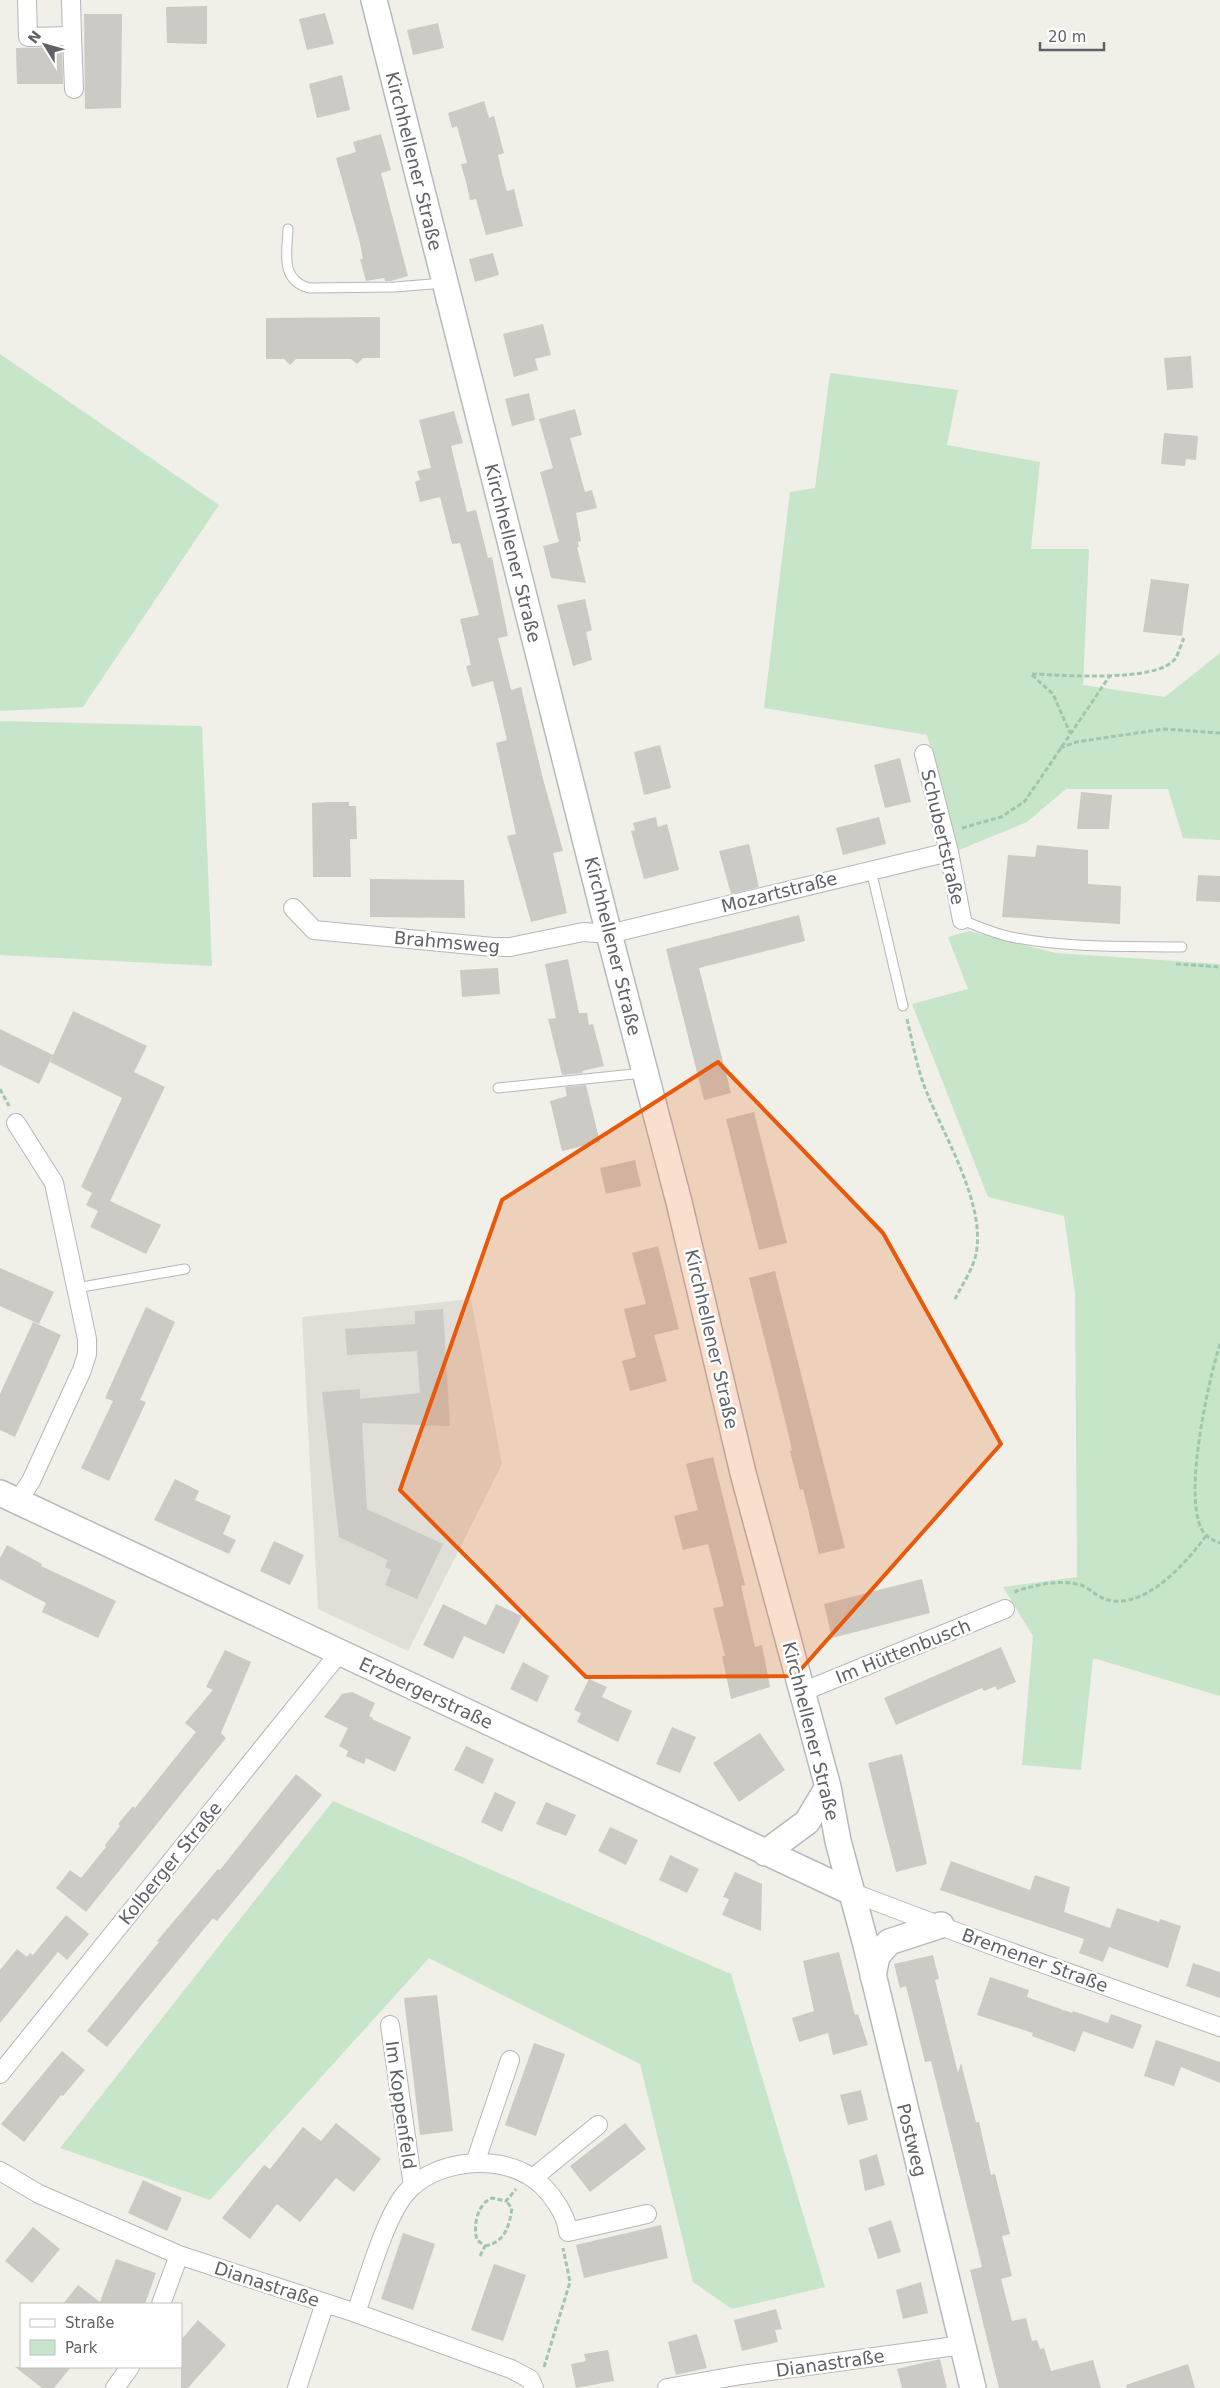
<svg xmlns="http://www.w3.org/2000/svg" width="1220" height="2388" viewBox="0 0 1220 2388" font-family="'DejaVu Sans',sans-serif">
<style>
.education{fill:#e0ded7}
.green{fill:#c7e6c9}
.building{fill:#cccac5}
.lines{fill:none;stroke-linecap:round;stroke-linejoin:round}
.lane-casing{stroke:#b5b7bb;stroke-width:11}
.street-casing{stroke:#b5b7bb;stroke-width:20}
.secondary-casing{stroke:#b6b9be;stroke-width:28}
.path{stroke:#a0c7ae;stroke-width:3;stroke-dasharray:5 2.5;stroke-linecap:butt}
.lane{stroke:#fff;stroke-width:9}
.street{stroke:#fff;stroke-width:18}
.secondary{stroke:#fff;stroke-width:25}
.marked{fill:#e8590c;fill-opacity:0.2;stroke:#e8590c;stroke-width:4;stroke-linejoin:round}
.labels{text-anchor:middle;dominant-baseline:central;stroke-width:5;stroke-linejoin:round;paint-order:stroke}
.street-label{font-size:18px;fill:#5f6267;stroke:#fff}
</style>
<rect width="100%" height="100%" fill="#f0efe8"/>
<!-- education -->
<path class="education" d="M471 1299 502 1464 408 1651 318 1609 302 1317Z"/>
<!-- green -->
<path class="green" d="M0 354 219 505 83 707 0 711Z
M830 373 958 390 947 445 1040 462 1031 549H1089L1083 685 1165 697 1220 653V840L1183 838 1168 789H1066L1027 822 959 850 927 735 764 708 790 492 815 488Z
M0 721 202 726 212 966 0 955Z
M969 931 1056 953 1220 964V1696L1093 1658 1081 1770 1022 1765 1033 1636 1003 1587 1077 1577 1075 1293 1064 1216 988 1197 912 1004 968 989 948 937Z
M333 1801 731 1974 825 2287 732 2309 693 2282 640 2064 429 1958 210 2200 60 2148Z"/>
<!-- building -->
<path class="building" d="M207 6V44L167 43 166 7Z
M325 13 334 44 307 50 299 19Z
M84 14H122L121 108 85 109Z
M438 23 444 48 413 55 407 30Z
M62 47 63 84H17L16 48Z
M342 75 350 110 317 118 309 84Z
M484 101 489 118 494 116 504 153 498 155 502 173 507 191 514 189 523 226 486 235 476 199 470 200 466 182 461 164 467 163 457 126 452 128 448 113Z
M381 134 391 170 381 173 408 276 391 281H385L384 278 366 281 360 259H363L360 243 336 158 356 152 353 142Z
M493 253 499 275 475 282 469 259Z
M380 317V358H363L357 364 351 359H296L290 365 284 359H266V318Z
M543 324 551 355 535 359 538 370 514 377 503 334Z
M1191 356 1193 388 1167 390 1164 358Z
M529 393 535 420 512 426 505 399Z
M575 409 582 435 570 438 585 492 592 490 597 508 576 513 581 541 578 542 579 547H577L586 583 551 578 543 546 559 542 540 472 553 468 539 419Z
M454 411 463 443 451 446 467 512 476 510 488 558 492 557 508 636 498 638 511 690 521 687 543 779 563 851 553 853 567 913 531 922 507 836 516 834 496 743 507 740 493 681 472 687 466 666 471 665 460 619 479 615 460 543 452 544 440 497 420 502 415 482 420 480 417 471 431 468 419 420Z
M1164 433 1198 436 1196 460 1186 459 1185 466 1161 464Z
M1151 579 1189 584 1182 636 1143 632Z
M585 599 592 630 586 632 592 660 573 666 557 605Z
M660 745 671 788 644 795 634 752Z
M900 758 911 802 885 808 874 765Z
M1081 792 1112 795 1109 829H1077Z
M328 802H349V806H356L357 839H350L351 877H313L312 803Z
M656 817 658 827 667 824 679 870 644 879 631 831 635 830 633 823Z
M879 817 886 844 843 855 836 828Z
M749 844 759 887 731 894 719 851Z
M1037 845 1088 850V884L1121 886 1120 924 1002 917 1008 855 1035 857Z
M1198 875 1220 876V902L1196 901Z
M370 879 464 880 465 918 370 917Z
M799 915 805 941 699 968 731 1093 704 1100 666 949Z
M568 959 579 1013H587L589 1025 593 1024 604 1066 582 1071 583 1073 562 1075 548 1019 556 1018 545 964Z
M498 968 500 994 462 997 460 970Z
M73 1011 147 1046 134 1072 165 1087 110 1201 161 1225 146 1254 90 1227 98 1211 86 1205 92 1193 81 1187 122 1098 50 1062Z
M0 1029 53 1055 39 1084 0 1065Z
M586 1085 600 1142 562 1151 550 1101 567 1096 565 1087Z
M754 1112 787 1243 759 1250 726 1119Z
M635 1160 641 1186 606 1194 600 1168Z
M658 1246 679 1329 654 1335 667 1381 630 1391 622 1361 636 1357 624 1309 646 1304 632 1253Z
M0 1268 54 1292 39 1324 0 1306Z
M775 1271 845 1548 819 1554 803 1489 800 1490 790 1451 792 1450 784 1416 749 1278Z
M146 1307 175 1322 140 1400 146 1402 109 1481 81 1468 113 1401 105 1398Z
M443 1309 450 1426 362 1423 367 1509 443 1544 417 1599 385 1585 391 1570 385 1567 388 1560 339 1537 322 1392 360 1389V1399L420 1393 417 1351 347 1355 345 1329 415 1324V1311Z
M33 1322 61 1335 15 1437 0 1430V1394Z
M713 1457 745 1585 741 1586 755 1647 762 1645 770 1687 731 1699 722 1656H725L713 1608 724 1606 708 1544 683 1550 674 1516 698 1510 686 1464Z
M175 1479 199 1491 195 1500 231 1516 223 1534 236 1540 229 1554 154 1520Z
M274 1541 304 1555 290 1585 260 1571Z
M7 1545 42 1564 41 1566 116 1601 98 1638 42 1612 46 1603 0 1579V1558Z
M922 1579 930 1613 832 1638 824 1604Z
M443 1604 486 1625 496 1604 522 1616 504 1654 464 1636 453 1659 423 1645Z
M1001 1647 1016 1682 997 1690 996 1686 984 1691 982 1688 896 1725 884 1698Z
M225 1650 251 1662 221 1733 226 1738 86 1912 56 1888 70 1870 81 1878 106 1847 105 1845 120 1826 118 1824 133 1806 135 1808 196 1732 185 1723 213 1690 206 1687Z
M523 1662 549 1676 537 1702 510 1689Z
M589 1679 607 1687 602 1697 632 1711 618 1742 577 1722 581 1713 574 1710Z
M352 1692 375 1703 369 1716 373 1718 372 1719 411 1737 395 1772 366 1758 364 1764 346 1756 348 1751 339 1746 348 1728 324 1717 342 1694Z
M672 1727 696 1737 680 1773 656 1764Z
M760 1733 785 1770 739 1802 713 1763Z
M466 1746 494 1759 483 1784 454 1770Z
M902 1754 927 1864 896 1872 868 1763Z
M296 1774 322 1795 217 1921 213 1918 107 2047 87 2031 159 1942 157 1941 218 1869 220 1870Z
M495 1792 516 1802 502 1832 481 1822Z
M546 1802 576 1815 566 1836 536 1824Z
M610 1827 638 1840 626 1865 598 1851Z
M670 1855 699 1869 687 1893 659 1880Z
M951 1861 1030 1890 1035 1875 1070 1887 1064 1912 1110 1928 1117 1908 1159 1922 1160 1919 1181 1926 1168 1968 1109 1947 1103 1962 1079 1953 1084 1939 940 1890Z
M735 1872 762 1884 761 1931 722 1915 729 1899 723 1897Z
M66 1915 89 1934 67 1960 58 1952 0 2023V1970L17 1949 27 1957 30 1953 33 1955Z
M839 1952 855 2015 858 2014 868 2045 833 2055 828 2033 799 2042 792 2018 814 2011 803 1961Z
M933 1955 939 1979 935 1980 958 2073 961 2063 976 2122H979L991 2175 995 2174 1010 2234 1002 2236 1012 2276 1001 2279 1012 2321 1026 2318 1032 2341 1037 2340 1040 2349 1044 2348 1051 2371 1093 2360 1101 2388H999L970 2270 982 2267 948 2129 931 2061 925 2062 906 1986 900 1988 894 1964Z
M1193 1963 1220 1972V1998L1186 1986Z
M990 1977 1029 1990 1027 1997 1072 2013 1073 2011 1108 2023 1111 2014 1142 2025 1133 2049 1083 2031 1075 2052 1032 2036 1033 2033 977 2015Z
M437 1995 453 2131 420 2135 404 1998Z
M1156 2040 1220 2062V2083L1181 2067 1174 2086 1144 2076Z
M534 2043 565 2054 536 2136 505 2125Z
M62 2051 85 2070 63 2096 61 2095 24 2142 1 2124Z
M861 2090 868 2120 848 2125 840 2095Z
M336 2123 381 2159 354 2192 336 2178 300 2222 277 2204 250 2239 222 2218 264 2165 270 2169 303 2127 321 2141Z
M625 2123 646 2149 590 2192 570 2166Z
M877 2154 885 2185 865 2191 859 2160Z
M143 2180 182 2198 167 2231 128 2213Z
M891 2220 901 2252 878 2259 868 2228Z
M661 2225 668 2258 584 2278 576 2245Z
M33 2227 60 2249 32 2283 5 2261Z
M403 2233 435 2244 413 2310 381 2299Z
M116 2259 156 2273 145 2304H63L78 2285 100 2302Z
M494 2264 526 2275 503 2341 471 2330Z
M921 2282 928 2313 903 2319 896 2290Z
M776 2309 782 2329 775 2330 778 2342 742 2351 734 2320Z
M198 2320 226 2345 188 2388H181V2340Z
M697 2334 707 2368 676 2375 668 2342Z
M608 2350 614 2381 576 2388 571 2364 586 2361 584 2354Z
M940 2359 947 2388H902L897 2369Z
M1188 2364 1195 2388H1127L1126 2385Z
M15 2367H71L54 2388H42Z"/>
<g class="lines">
<defs>
<path id="lane" d="M288 229C287 253 280 280 309 288L395 287 444 283
M871 870 903 1006
M962 920C980 927 997 935 1016 938 1070 948 1127 946 1182 947
M498 1088 643 1073
M76 1288 185 1269"/>
<path id="street" d="M27 0 28 37 72 36 71 0
M72 36 74 89
M924 754 949 852 962 920
M293 908 314 930 493 947H510L583 932 609 934 949 852
M16 1123 54 1183 87 1339V1354L82 1370 31 1481 17 1502
M802 1692 1005 1609
M851 1892 991 1945 1220 2027
M390 2025 413 2186
M0 2074 340 1652
M475 2163 510 2060
M0 2171 39 2194 179 2255 356 2313 511 2369 530 2379 534 2388
M533 2178 598 2125
M161 2304 179 2255
M356 2313C367 2282 385 2218 405 2194 432 2161 492 2154 528 2175 539 2181 550 2193 557 2204 563 2213 567 2221 568 2232L647 2214
M115 2388 130 2367
M297 2388 325 2303
M667 2388 741 2375 963 2345"/>
<path id="secondary" d="M374 0 609 934 679 1202 743 1473 828 1787 838 1841 866 1945 973 2388
M0 1493 851 1892
M765 1853 807 1822 828 1787
M873 1976 877 1956 889 1942 941 1925"/>
</defs>
<!-- lane casing -->
<use href="#lane" class="lane-casing"/>
<!-- street casing -->
<use href="#street" class="street-casing"/>
<!-- secondary casing -->
<use href="#secondary" class="secondary-casing"/>
<!-- path -->
<path class="path" d="M1032 674C1061 675 1156 683 1175 659 1179 653 1181 644 1184 638
M1032 675 1053 694 1070 733
M1060 748 1076 742 1164 729 1220 733
M962 828 1001 817 1025 801 1109 677
M1176 964 1220 967
M907 1019C913 1044 917 1069 927 1093 945 1138 986 1205 976 1254 973 1269 962 1285 955 1299
M0 1089 9 1106
M1220 1344C1208 1382 1183 1495 1202 1530 1206 1537 1212 1540 1220 1543
M1015 1593 1016 1591C1037 1585 1059 1579 1081 1585 1090 1588 1098 1598 1108 1600 1146 1609 1185 1564 1206 1536
M485 2246C505 2242 509 2227 512 2208L506 2201
M480 2256 485 2246 477 2240C473 2226 477 2204 492 2198L506 2201 516 2189
M544 2367 570 2282 563 2248"/>
<!-- lane -->
<use href="#lane" class="lane"/>
<!-- street -->
<use href="#street" class="street"/>
<!-- secondary -->
<use href="#secondary" class="secondary"/>
</g>
<!-- marked area -->
<path class="marked" d="M718 1062 883 1233 1001 1444 795 1676 586 1677 400 1490 502 1200Z"/>
<g class="labels">
<!-- street labels -->
<g class="street-label">
<text transform="translate(414 161) rotate(76)">Kirchhellener Straße</text>
<text transform="translate(513 553) rotate(76)">Kirchhellener Straße</text>
<text transform="translate(943 837) rotate(77)">Schubertstraße</text>
<text transform="translate(779 892) rotate(-14)">Mozartstraße</text>
<text transform="translate(447 942) rotate(5)">Brahmsweg</text>
<text transform="translate(613 946) rotate(76)">Kirchhellener Straße</text>
<text transform="translate(712 1339) rotate(77)">Kirchhellener Straße</text>
<text transform="translate(903 1651) rotate(-22)">Im Hüttenbusch</text>
<text transform="translate(426 1693) rotate(25)">Erzbergerstraße</text>
<text transform="translate(811 1731) rotate(76)">Kirchhellener Straße</text>
<text transform="translate(170 1863) rotate(-51)">Kolberger Straße</text>
<text transform="translate(1035 1960) rotate(20)">Bremener Straße</text>
<text transform="translate(401 2105) rotate(82)">Im Koppenfeld</text>
<text transform="translate(912 2140) rotate(76)">Postweg</text>
<text transform="translate(267 2284) rotate(18)">Dianastraße</text>
<text transform="translate(830 2363) rotate(-8)">Dianastraße</text>
</g>
</g>
<!-- legend -->
<rect x="20" y="2303" width="162" height="65" fill="#ffffff" stroke="#bfc0c2"/>
<rect x="30" y="2319" width="25" height="8" fill="#ffffff" stroke="#bfc0c2"/>
<text x="65" y="2328" font-size="15" fill="#5f6267">Straße</text>
<rect x="30" y="2340" width="25" height="15" fill="#c7e6c9" stroke="#bfc0c2"/>
<text x="65" y="2353" font-size="15" fill="#5f6267">Park</text>
<!-- north arrow -->
<g transform="translate(45 45) rotate(307)" stroke="#ffffff" stroke-width="4" paint-order="stroke">
<path d="M0-4L9 19L0 12L-9 19Z" fill="#5f6267"/>
<text y="-8" font-size="14" font-weight="bold" text-anchor="middle" fill="#5f6267">N</text>
</g>
<!-- scale -->
<path d="M1040 42v8h64v-8" fill="none" stroke="#5f6267" stroke-width="2.5"/>
<text x="1048" y="42" font-size="15" fill="#5f6267" stroke="#ffffff" stroke-width="4" paint-order="stroke">20 m</text>
</svg>
